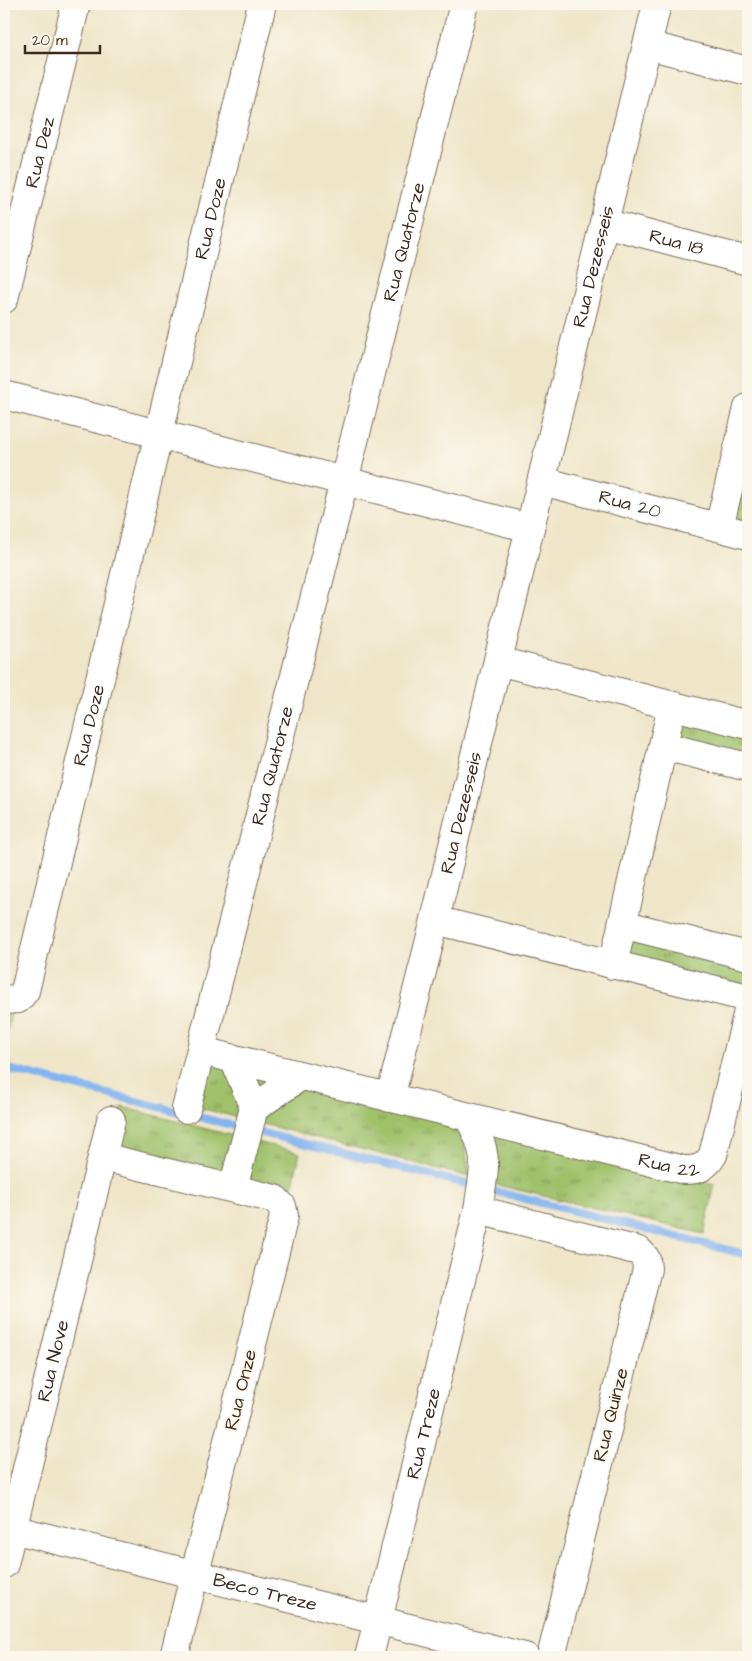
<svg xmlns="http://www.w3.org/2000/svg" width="752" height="1661" viewBox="0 0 752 1661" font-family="'Architects Daughter',sans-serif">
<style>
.park{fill:url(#park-tufts);stroke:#6d7644}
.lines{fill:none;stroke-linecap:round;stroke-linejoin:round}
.stream{stroke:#83b4ef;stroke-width:8}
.minor-casing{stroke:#7a6c5a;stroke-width:30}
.minor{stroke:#fff;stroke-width:28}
.labels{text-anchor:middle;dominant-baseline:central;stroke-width:4;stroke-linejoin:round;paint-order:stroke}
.street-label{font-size:19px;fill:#3b2a1e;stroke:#fbf7ec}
</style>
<defs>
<pattern id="park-tufts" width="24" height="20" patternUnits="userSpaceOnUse" patternTransform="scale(1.25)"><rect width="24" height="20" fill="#9fc16a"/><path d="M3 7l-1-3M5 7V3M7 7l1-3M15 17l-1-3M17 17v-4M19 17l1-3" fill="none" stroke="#839d57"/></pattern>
</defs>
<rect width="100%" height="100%" fill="#fbf7ec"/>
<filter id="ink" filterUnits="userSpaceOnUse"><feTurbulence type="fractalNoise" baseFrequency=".02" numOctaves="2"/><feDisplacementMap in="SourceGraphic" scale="10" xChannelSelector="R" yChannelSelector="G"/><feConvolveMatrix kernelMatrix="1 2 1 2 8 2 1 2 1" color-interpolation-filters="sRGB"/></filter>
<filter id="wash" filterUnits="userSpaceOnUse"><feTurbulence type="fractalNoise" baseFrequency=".0096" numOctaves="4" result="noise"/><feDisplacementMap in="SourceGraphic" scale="20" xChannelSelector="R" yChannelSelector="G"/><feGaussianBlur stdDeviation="1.12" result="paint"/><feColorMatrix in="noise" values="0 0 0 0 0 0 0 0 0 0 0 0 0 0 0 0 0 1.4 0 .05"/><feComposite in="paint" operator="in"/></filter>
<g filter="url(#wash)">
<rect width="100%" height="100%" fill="#efe6c9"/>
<!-- park -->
<path class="park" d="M739 496 748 499V527L733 523Z
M677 714 748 732V759L671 740Z
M628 932 748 964V990L622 958Z
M4 1007 12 1009 4 1046Z
M209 1059 461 1124 470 1177 196 1107Z
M122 1107 300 1153 291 1193 111 1148Z
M482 1129 715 1184 704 1234 489 1183Z"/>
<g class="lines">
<!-- stream -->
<path class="stream" d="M4 1068 748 1255"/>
</g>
</g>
<g filter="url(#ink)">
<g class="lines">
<defs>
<g id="minor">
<path d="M647 45 748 71"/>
<path id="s1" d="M604 223 748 261"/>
<path id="s2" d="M4 299 76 4"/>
<path d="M4 395 530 528"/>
<path id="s3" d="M542 481 748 535"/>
<path d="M719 527 748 408"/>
<path d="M498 661 748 725"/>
<path d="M663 746 748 767"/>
<path d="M622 924 748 956"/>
<path d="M613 965 672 706"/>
<path id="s4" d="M4 1000 18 999 25 991 262 4"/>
<path id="s5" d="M202 1051 684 1170C698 1170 705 1168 713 1155L748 1011 747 1002 740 996 435 920"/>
<path d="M234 1059 254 1108"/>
<path id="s6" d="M390 1098 435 920 657 4"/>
<path id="s7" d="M186 1109 464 4"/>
<path d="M103 1157 275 1199 282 1206 284 1216 174 1657"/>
<path d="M233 1188 254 1108 301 1076"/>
<path d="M478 1210 639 1251 646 1259 647 1269 551 1657"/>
<path id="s8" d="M4 1527 525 1657"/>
<path id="s9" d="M4 1564 111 1120"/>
<path id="s10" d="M369 1657 478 1210C484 1168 491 1157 469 1118"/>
</g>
</defs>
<!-- minor casing -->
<use href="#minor" class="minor-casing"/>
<!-- minor -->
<use href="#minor" class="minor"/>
</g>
</g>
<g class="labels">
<!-- street labels -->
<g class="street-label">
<text stroke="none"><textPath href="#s2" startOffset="151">Rua Dez</textPath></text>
<text stroke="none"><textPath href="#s4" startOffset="819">Rua Doze</textPath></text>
<text stroke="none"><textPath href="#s1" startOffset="75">Rua 18</textPath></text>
<text stroke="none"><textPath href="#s7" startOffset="894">Rua Quatorze</textPath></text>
<text stroke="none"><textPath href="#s6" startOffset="856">Rua Dezesseis</textPath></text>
<text stroke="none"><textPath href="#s3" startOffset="91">Rua 20</textPath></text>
<text stroke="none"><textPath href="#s4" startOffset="298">Rua Doze</textPath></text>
<text stroke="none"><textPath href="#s7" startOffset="354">Rua Quatorze</textPath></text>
<text stroke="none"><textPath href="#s6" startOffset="294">Rua Dezesseis</textPath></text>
<text stroke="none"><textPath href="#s5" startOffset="481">Rua 22</textPath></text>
<text stroke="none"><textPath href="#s9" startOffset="209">Rua Nove</textPath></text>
<text transform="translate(241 1390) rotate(-76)">Rua Onze</text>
<text transform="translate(611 1415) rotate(-76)">Rua Quinze</text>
<text stroke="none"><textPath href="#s10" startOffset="230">Rua Treze</textPath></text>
<text stroke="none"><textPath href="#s8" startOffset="269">Beco Treze</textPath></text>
</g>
</g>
<!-- margin -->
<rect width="752" height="1661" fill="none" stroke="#fbf7ec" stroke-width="20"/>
<!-- scale -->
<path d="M25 45v8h75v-8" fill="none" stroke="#3b2a1e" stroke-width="2.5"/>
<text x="32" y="45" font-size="15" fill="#3b2a1e" stroke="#fbf7ec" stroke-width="4" paint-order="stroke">20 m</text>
</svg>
